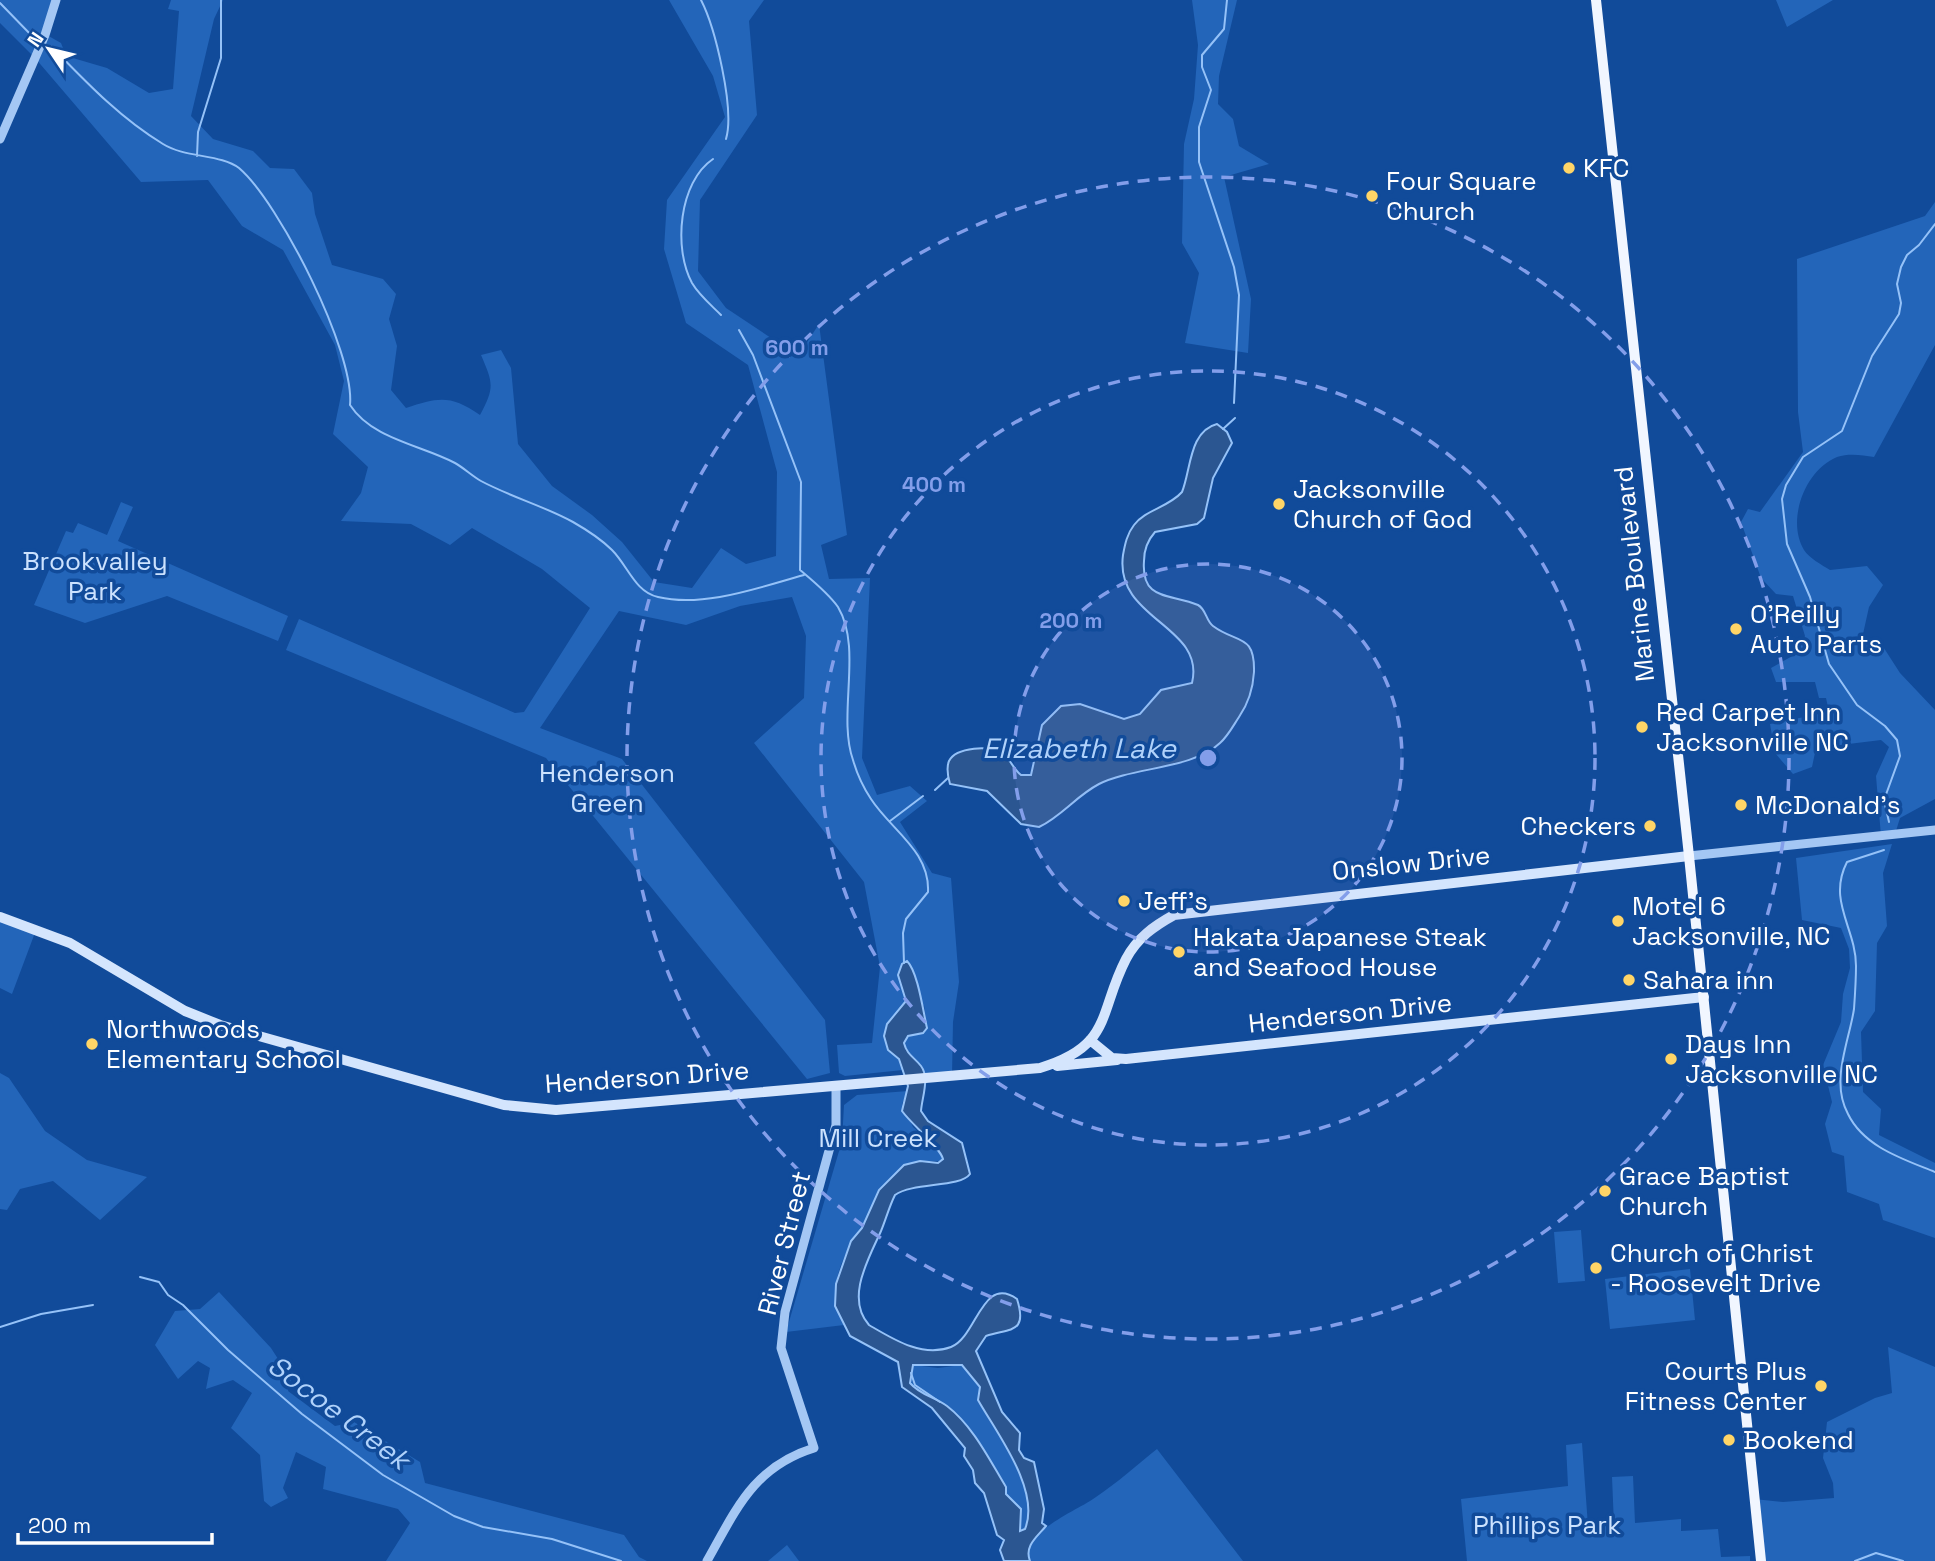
<svg xmlns="http://www.w3.org/2000/svg" width="1935" height="1561" viewBox="0 0 1935 1561" font-family="'Space Grotesk',sans-serif">
<style>
.green{fill:#2365b9}
.water{fill:#2b5691;stroke:#95c2f8;stroke-width:2;fill-rule:evenodd}
.lines{fill:none;stroke-linecap:round;stroke-linejoin:round}
.stream{stroke:#95c2f8;stroke-width:2}
.tertiary{stroke:#a4c7f4;stroke-width:9}
.secondary{stroke:#d4e5fd;stroke-width:10}
.primary{stroke:#f1f6ff;stroke-width:10}
.ring{fill:none;stroke:#839eea;stroke-width:3.5;stroke-dasharray:12 9}
.poi-dot{fill:#ffd567;stroke:#114b9a;stroke-width:2.5}
.labels{text-anchor:middle;dominant-baseline:central;stroke-width:7;stroke-linejoin:round;paint-order:stroke}
.poi-label{font-size:26px;fill:#fff;stroke:#114b9a;text-anchor:start}
.park-label{font-size:26px;fill:#cce2fe;stroke:#114b9a}
.street-label{font-size:26px;fill:#fff;stroke:#114b9a}
.water-label{font-size:28px;font-style:italic;fill:#b0d2fb;stroke:#114b9a}
.centre{fill:#839eea;stroke:#114b9a;stroke-width:3.5}
.ring-label{font-size:21px;text-anchor:middle;font-weight:bold;fill:#839eea;stroke:#114b9a;stroke-width:7;stroke-linejoin:round;paint-order:stroke}
</style>
<rect width="100%" height="100%" fill="#114b9a"/>
<!-- green -->
<path class="green" d="M0 0H56L45 34 61 43 66 56 107 68 149 93 173 89 179 11 168 9 171 0H223L214 19 191 116 213 139 253 151 270 168 294 169 312 193 315 214 332 265 383 279 396 294 389 319 397 346 391 390 406 408C439 397 451 395 480 415 495 387 493 383 481 355L501 350 511 368 518 444 552 486 592 515 622 542 654 582 692 588 721 548 746 564 776 556 777 472 748 365 686 323 664 249 667 200 725 117 713 76 669 0H764L749 21 757 115 700 200 698 271 726 308 798 356 819 324 847 535 821 545 829 579 870 578 862 758 877 795 910 786 927 801 900 822 932 873 951 878 959 982 953 1022 952 1076 925 1075C920 1060 905 1057 905 1039 911 1033 921 1036 927 1028L924 1005 888 1050 899 1059 903 1070 845 1076 839 1073 837 1045 872 1043 880 967 864 882 754 743 804 698 806 636 792 597 740 606 686 625 619 611 540 728 622 759 825 1020 830 1073 807 1079 546 758 286 650 299 619 515 713 524 712 590 608 542 569 472 528 450 545 411 524 341 521 361 493 368 467 333 434 344 381 335 345 283 250 242 226 208 180 141 182 35 58 0 23Z
M1192 0H1237L1219 76 1218 104 1233 119 1239 146 1269 164 1224 177 1251 299 1248 353 1185 343 1199 273 1182 243 1184 144 1194 99 1198 45Z
M1776 0H1833L1787 27Z
M1935 202V345L1874 457C1862 455 1849 453 1837 457 1805 470 1786 520 1804 550 1809 558 1822 565 1830 570L1867 566 1883 585 1869 607 1861 643 1882 645 1900 673 1935 710V799L1900 818 1895 834 1881 836 1876 776 1889 747 1881 740 1816 748 1812 767 1793 774 1775 753 1770 724 1829 712 1826 698H1819L1815 682H1776L1771 668 1796 654 1805 636 1793 596 1776 594 1761 578 1741 522 1748 509 1760 512 1803 452 1798 412 1797 259 1925 216Z
M121 502 133 507 118 541 288 616 278 641 167 596 85 623 34 605 66 531 73 533 78 523 107 535Z
M1892 844 1883 873 1887 926 1877 943 1875 1011 1861 1032 1863 1092 1881 1109 1879 1135 1935 1163V1238L1883 1220 1879 1204 1847 1192 1844 1156 1832 1152 1825 1124 1832 1102 1823 1065 1841 1022 1843 994 1850 968 1849 949 1841 928 1802 920 1796 858Z
M0 917 36 930 12 994 0 988Z
M0 1073 9 1078 45 1131 87 1160 147 1177 100 1220 53 1181 20 1189 7 1210 0 1209Z
M908 1091 902 1104 913 1127 941 1151 942 1161H920C885 1199 810 1268 844 1325L786 1332 842 1141 844 1105 857 1095Z
M1581 1230 1585 1281 1558 1283 1554 1232Z
M1690 1269 1695 1320 1610 1329 1605 1279Z
M219 1292 271 1348 291 1379 288 1391 335 1426 354 1422 420 1462 425 1483 624 1535 639 1557 647 1561H386L410 1523 398 1509 323 1489 326 1467 296 1452 283 1488 288 1498 271 1507 264 1501 260 1455 231 1428 252 1393 233 1380 206 1389 210 1368 198 1361 178 1379 155 1345 175 1311 200 1309Z
M1888 1347 1935 1367V1561H1761L1754 1499 1783 1502 1834 1498 1833 1483 1823 1458 1827 1422 1875 1398 1892 1393Z
M913 1365 938 1368 962 1365 980 1387 978 1400C991 1422 1053 1513 1020 1532L1021 1513 1006 1494V1487C989 1460 974 1432 951 1409 939 1397 921 1396 910 1383Z
M1582 1443 1588 1526 1614 1525 1612 1477 1633 1476 1635 1523 1681 1519V1531L1718 1529 1721 1557 1750 1556V1561H1467L1461 1499 1568 1486 1566 1445Z
M1157 1449 1243 1561H1030C1018 1533 1079 1510 1096 1497 1117 1483 1137 1465 1157 1449Z
M787 1545 799 1561H768Z"/>
<!-- water -->
<path class="water" d="M1217 424 1227 432 1232 443 1213 478 1204 518 1197 524 1155 532C1147 541 1144 550 1144 561 1141 602 1171 593 1198 605 1206 609 1206 621 1213 626 1237 644 1255 633 1254 672 1253 689 1248 704 1239 717 1233 726 1228 736 1220 743 1193 769 1133 767 1099 784 1076 796 1062 816 1039 827L1021 824 987 791 950 784C948 777 946 768 949 761 956 747 991 745 1002 753 1010 758 1013 769 1021 775H1031L1042 725 1061 706 1080 704 1124 719 1140 714 1161 690 1192 683C1206 625 1114 620 1123 555 1125 544 1127 534 1134 525 1145 510 1169 507 1182 492 1191 470 1189 431 1217 424Z
M907 961C918 972 923 1011 927 1028L923 1033 908 1036 904 1043C907 1055 914 1057 921 1066 930 1078 922 1097 921 1111L928 1121 962 1143 970 1174C960 1188 913 1182 895 1195 889 1207 886 1219 881 1231 869 1258 845 1298 869 1325 893 1339 922 1358 951 1347 977 1337 982 1274 1017 1299 1028 1334 1010 1328 986 1336L976 1351 1002 1412 1020 1433 1019 1450 1024 1458 1034 1462 1044 1509 1042 1523 1046 1526C1037 1537 1024 1546 1030 1561H1004L1000 1550 1004 1540 997 1535 984 1493 975 1483 973 1470 964 1456 965 1448 932 1408 902 1387 898 1362 850 1336 835 1306 836 1284 851 1241 862 1228 879 1190 904 1165 920 1161 938 1163 943 1159C940 1147 912 1125 902 1111L908 1086 899 1059 888 1050 884 1036 887 1024 906 1001 898 975 902 964ZM913 1365H962L980 1387 978 1400C996 1432 1041 1490 1025 1529L1020 1531 1021 1509 1006 1494V1487C989 1459 973 1426 947 1406 935 1397 920 1395 910 1383Z"/>
<g class="lines">
<!-- stream -->
<path class="stream" d="M701 0C715 27 735 109 726 139
M1227 0 1224 29 1202 55V67L1211 90 1199 127V162L1234 267 1239 295 1234 403
M0 3 34 38
M51 46C86 82 120 118 163 144 185 158 221 154 239 168 279 202 355 352 350 405 372 439 421 445 455 463 464 468 472 476 481 481 511 497 544 506 573 522 587 530 601 539 612 550 628 566 635 592 658 597 704 608 760 587 804 575
M197 156 198 132 221 58V0
M713 159C679 182 673 248 692 283 699 295 711 305 721 315
M739 330 753 355 801 482 800 570C813 581 828 593 838 607 863 649 837 714 853 760 857 774 863 787 871 799 891 830 930 851 928 892L906 919 903 933 904 963
M1223 429 1235 418
M935 790 948 778
M890 821 923 796
M1889 822 1884 800 1900 756 1897 740 1885 726 1857 705 1829 664 1810 597 1787 544 1782 499 1786 485 1803 457 1842 431 1872 356 1899 314 1901 303 1897 284 1901 267 1907 255 1919 245 1935 224
M1884 850 1847 862C1827 901 1856 928 1856 966 1856 980 1855 995 1854 1009 1849 1042 1830 1081 1848 1114 1864 1147 1903 1159 1935 1172
M140 1277 159 1282 168 1295 183 1305 228 1350 302 1414 383 1475 454 1516 483 1527 552 1539 621 1561
M0 1327 41 1314 93 1305
M911 1373 915 1385 940 1402
M1855 1561 1876 1553 1903 1561"/>
<!-- tertiary -->
<path class="tertiary" d="M0 139 45 35 56 0
M1689 856 1935 830
M707 1561C736 1510 753 1467 814 1448L781 1348 785 1312 836 1125V1087"/>
<!-- secondary -->
<path class="secondary" d="M0 917 70 943 185 1011 220 1025 504 1105 556 1110 1040 1068C1113 1046 1098 1013 1126 959 1137 938 1154 926 1174 915L1689 856
M1090 1040 1112 1058 1126 1059 1704 997
M1057 1066 1117 1060"/>
<!-- primary -->
<path class="primary" d="M1596 0 1689 856 1761 1561"/>
</g>
<!-- distance rings -->
<circle cx="1208" cy="758" r="194" fill="#839eea" fill-opacity=".12"/>
<g class="ring">
<circle cx="1208" cy="758" r="194"/>
<circle cx="1208" cy="758" r="387"/>
<circle cx="1208" cy="758" r="581"/>
</g>
<!-- markers -->
<g class="poi-dot">
<circle cx="1569" cy="168" r="7"/>
<circle cx="1372" cy="196" r="7"/>
<circle cx="1279" cy="504" r="7"/>
<circle cx="1736" cy="629" r="7"/>
<circle cx="1642" cy="727" r="7"/>
<circle cx="1741" cy="805" r="7"/>
<circle cx="1650" cy="826" r="7"/>
<circle cx="1124" cy="901" r="7"/>
<circle cx="1618" cy="921" r="7"/>
<circle cx="1179" cy="952" r="7"/>
<circle cx="1629" cy="980" r="7"/>
<circle cx="92" cy="1044" r="7"/>
<circle cx="1671" cy="1059" r="7"/>
<circle cx="1605" cy="1191" r="7"/>
<circle cx="1596" cy="1268" r="7"/>
<circle cx="1821" cy="1386" r="7"/>
<circle cx="1729" cy="1440" r="7"/>
</g>
<g class="labels">
<!-- poi labels -->
<g class="poi-label">
<text x="1583" y="168">KFC</text>
<text x="1386" y="181">Four Square<tspan x="1386" dy="30">Church</tspan></text>
<text x="1293" y="489">Jacksonville<tspan x="1293" dy="30">Church of God</tspan></text>
<text x="1750" y="614">O'Reilly<tspan x="1750" dy="30">Auto Parts</tspan></text>
<text x="1656" y="712">Red Carpet Inn<tspan x="1656" dy="30">Jacksonville NC</tspan></text>
<text x="1755" y="805">McDonald's</text>
<text x="1636" y="826" text-anchor="end">Checkers</text>
<text x="1138" y="901">Jeff's</text>
<text x="1632" y="906">Motel 6<tspan x="1632" dy="30">Jacksonville, NC</tspan></text>
<text x="1193" y="937">Hakata Japanese Steak<tspan x="1193" dy="30">and Seafood House</tspan></text>
<text x="1643" y="980">Sahara inn</text>
<text x="106" y="1029">Northwoods<tspan x="106" dy="30">Elementary School</tspan></text>
<text x="1685" y="1044">Days Inn<tspan x="1685" dy="30">Jacksonville NC</tspan></text>
<text x="1619" y="1176">Grace Baptist<tspan x="1619" dy="30">Church</tspan></text>
<text x="1610" y="1253">Church of Christ<tspan x="1610" dy="30">- Roosevelt Drive</tspan></text>
<text x="1807" y="1371" text-anchor="end">Courts Plus<tspan x="1807" dy="30">Fitness Center</tspan></text>
<text x="1743" y="1440">Bookend</text>
</g>
<!-- park labels -->
<g class="park-label">
<text x="95" y="561">Brookvalley<tspan x="95" dy="30">Park</tspan></text>
<text x="607" y="773">Henderson<tspan x="607" dy="30">Green</tspan></text>
<text x="878" y="1138">Mill Creek</text>
<text x="1547" y="1525">Phillips Park</text>
</g>
<!-- street labels -->
<g class="street-label">
<text transform="translate(1634 574) rotate(-96)">Marine Boulevard</text>
<text transform="translate(1411 863) rotate(-6)">Onslow Drive</text>
<text transform="translate(1350 1013) rotate(-6)">Henderson Drive</text>
<text transform="translate(647 1077) rotate(-4)">Henderson Drive</text>
<text transform="translate(784 1243) rotate(-76)">River Street</text>
</g>
<!-- water labels -->
<g class="water-label">
<text x="1079" y="748">Elizabeth Lake</text>
<text transform="translate(339 1412) rotate(37)">Socoe Creek</text>
</g>
</g>
<circle cx="1208" cy="758" r="10" class="centre"/>
<g class="ring-label">
<text x="797" y="355">600 m</text>
<text x="934" y="492">400 m</text>
<text x="1071" y="628">200 m</text>
</g>
<!-- north arrow -->
<g transform="translate(49 49) rotate(305)" stroke="#114b9a" stroke-width="5" paint-order="stroke">
<path d="M0-5L12 26L0 18L-12 26Z" fill="#ffffff"/>
<text y="-10" font-size="19" font-weight="bold" text-anchor="middle" fill="#ffffff">N</text>
</g>
<!-- scale -->
<path d="M18 1533v10h194v-10" fill="none" stroke="#ffffff" stroke-width="3.5"/>
<text x="28" y="1533" font-size="21" fill="#ffffff" stroke="#114b9a" stroke-width="5" paint-order="stroke">200 m</text>
</svg>
